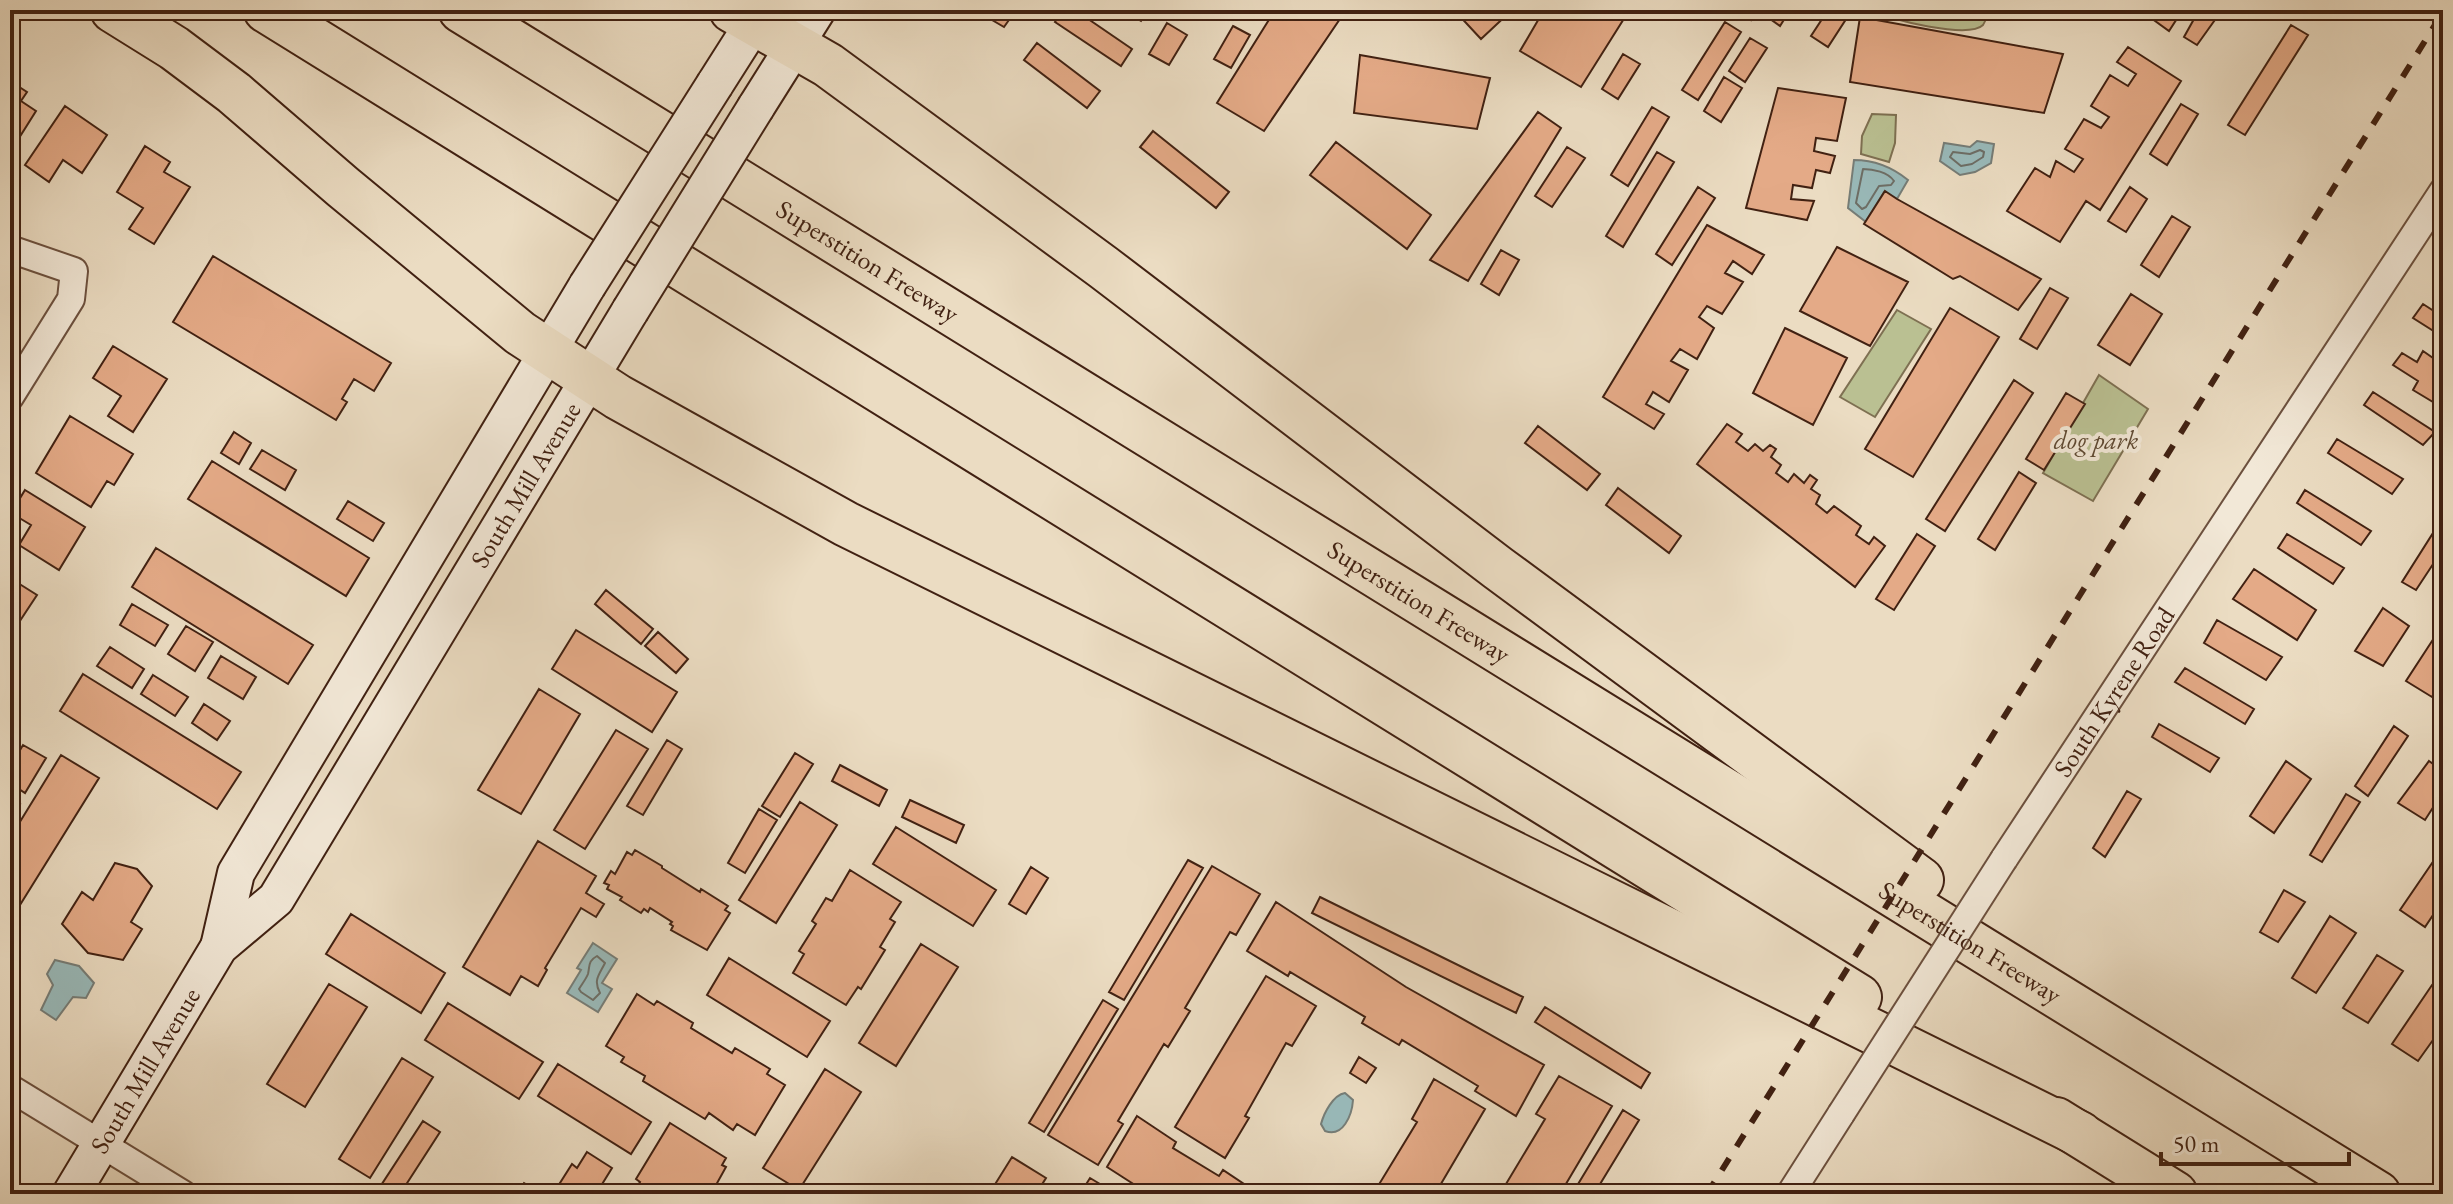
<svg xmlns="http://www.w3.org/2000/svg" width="2453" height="1204" viewBox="0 0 2453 1204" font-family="'EB Garamond',serif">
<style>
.green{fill:#bac092;stroke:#7e7052;stroke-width:2}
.water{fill:#99baba;stroke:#767d77;stroke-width:2}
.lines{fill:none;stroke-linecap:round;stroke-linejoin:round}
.shore{stroke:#6d6e66;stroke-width:2}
.building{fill:#e4aa87;stroke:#412112;stroke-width:2}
.minor-casing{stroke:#6c503e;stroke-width:30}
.secondary-casing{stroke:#412112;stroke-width:40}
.motorway-casing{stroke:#412112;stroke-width:48}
.minor{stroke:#f2e8d7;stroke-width:26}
.secondary{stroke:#f2e8d7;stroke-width:36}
.motorway{stroke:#ebdcc2;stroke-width:44}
.rail{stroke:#412112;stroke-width:6;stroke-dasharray:14 14;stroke-linecap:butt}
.minor-bridge-casing{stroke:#6c503e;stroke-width:30;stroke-linecap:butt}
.secondary-bridge-casing{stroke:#412112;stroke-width:40;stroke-linecap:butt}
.minor-bridge{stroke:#f2e8d7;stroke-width:26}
.secondary-bridge{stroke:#f2e8d7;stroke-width:36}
.labels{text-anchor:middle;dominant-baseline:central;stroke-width:8;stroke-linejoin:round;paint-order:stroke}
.street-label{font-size:26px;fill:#412112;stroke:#f2e8d7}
.park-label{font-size:26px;font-style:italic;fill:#5f4932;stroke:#f2e8d7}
</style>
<rect width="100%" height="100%" fill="#ebdcc2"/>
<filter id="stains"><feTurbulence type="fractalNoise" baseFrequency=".0025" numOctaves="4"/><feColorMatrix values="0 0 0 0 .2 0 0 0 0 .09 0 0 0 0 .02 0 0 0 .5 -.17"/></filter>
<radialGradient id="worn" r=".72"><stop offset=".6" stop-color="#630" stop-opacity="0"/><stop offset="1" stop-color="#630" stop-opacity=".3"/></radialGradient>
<!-- green -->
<path class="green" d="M1872 10H1915L1963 19 1987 13C1986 18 1986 21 1983 25 1969 39 1888 20 1872 10Z
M1872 114 1896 115 1895 143 1889 162 1861 154 1862 136Z
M1897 310 1931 329 1875 417 1840 397Z
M2099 375 2148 409 2093 501 2043 473Z"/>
<!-- water -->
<path class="water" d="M1977 141 1994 144 1991 163 1975 172 1960 175 1940 161 1944 143 1970 147Z
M1854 160C1875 160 1892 167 1908 180L1897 199 1884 192 1866 222 1848 208Z
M593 943 617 959 602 983 612 989 598 1012 567 993 581 970 577 968Z
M55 960 79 966 94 983 86 998 73 997 56 1020 41 1010 53 985 47 974Z
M1345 1093 1353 1100C1352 1115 1343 1138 1325 1131L1321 1124C1324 1113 1333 1095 1345 1093Z"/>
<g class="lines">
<!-- shore -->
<path class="shore" d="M1980 150 1984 152 1983 157 1972 164 1961 166 1950 157 1953 152 1970 154Z
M1863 169C1873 169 1888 172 1894 181L1891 185 1879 186 1866 207 1862 209 1856 203Z
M597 956 605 963C599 975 593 980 600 993L593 1000 581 992 579 989C582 984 586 979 588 974 590 965 588 961 597 956Z"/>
</g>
<!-- building -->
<path class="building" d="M975 10H1016L1004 27Z
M1063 10H1075L1132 49 1121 66 1055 22Z
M1123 10H1148L1141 21Z
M1275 10H1346L1264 131 1217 103Z
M1454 10H1512L1481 39Z
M1544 10H1614L1625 17 1581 87 1520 51Z
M1735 10H1757L1751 20Z
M1765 10H1790L1780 26 1763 14Z
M1828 10H1845L1850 13 1828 47 1811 36Z
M2140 10H2222L2197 45 2184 37 2194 19 2182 11 2169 31Z
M1860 17 2063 54 2044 113 1850 82Z
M1725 22 1741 32 1698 100 1682 90Z
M1167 23 1187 35 1169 65 1149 54Z
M2291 25 2308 35 2245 135 2228 125Z
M1233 26 1250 35 1231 68 1214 59Z
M1750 38 1767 48 1745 82 1729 71Z
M1037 43 1100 91 1087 108 1024 60Z
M2128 47 2181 81 2100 210 2086 201 2060 242 2007 211 2035 168 2050 177 2056 161 2074 172 2083 159 2065 149 2084 119 2101 128 2109 117 2091 106 2110 75 2128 86 2136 74 2117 62Z
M1623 54 1640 64 1618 99 1602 89Z
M1360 55 1490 78 1477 129 1354 113Z
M1724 77 1742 88 1721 122 1704 111Z
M10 81 27 92 21 101 36 111 19 138 10 132Z
M1778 88 1846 98 1837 141 1816 138 1814 151 1835 156 1830 173 1816 170 1812 188 1793 185 1791 199 1814 201 1807 220 1746 208Z
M2181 104 2198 114 2167 165 2150 154Z
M65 106 107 135 82 173 63 160 49 182 25 165Z
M1652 107 1669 117 1628 186 1611 175Z
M1538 112 1561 128 1468 281 1430 260Z
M1153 131 1229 192 1216 208 1140 147Z
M1336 142 1431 215 1407 249 1310 175Z
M145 146 170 162 164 172 190 187 154 244 129 229 143 208 117 192Z
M1567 147 1585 158 1552 207 1535 196Z
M1657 152 1674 162 1623 247 1606 236Z
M1698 187 1715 198 1672 265 1656 254Z
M2130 187 2147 199 2126 232 2108 221Z
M1885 191 1897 199 2041 279 2018 310 1960 276 1953 279 1864 224Z
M2172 216 2190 227 2159 277 2141 265Z
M1707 225 1764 255 1752 274 1733 261 1725 273 1743 282 1722 314 1707 306 1699 317 1714 328 1697 359 1680 349 1671 361 1688 370 1669 402 1653 392 1646 404 1664 414 1654 429 1603 397Z
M1837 247 1908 282 1870 346 1800 311Z
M1501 250 1519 260 1499 295 1481 284Z
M213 256 391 363 374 391 354 379 342 399 347 402 336 420 173 322Z
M2050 288 2068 298 2037 349 2020 339Z
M2131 294 2162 314 2130 365 2098 345Z
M2423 304 2443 317V337L2413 318Z
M1950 308 1999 337 1913 477 1865 449Z
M1785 328 1847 358 1813 425 1753 393Z
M113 346 167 379 133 432 108 416 121 396 93 378Z
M2423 351 2443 365V408L2413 390 2418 381 2393 365 2402 353 2417 362Z
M2014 380 2033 393 1945 531 1926 519Z
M2373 392 2435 432 2423 445 2364 405Z
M2066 393 2085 404 2044 470 2026 459Z
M70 416 133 454 114 485 107 481 91 507 36 473Z
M1727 424 1742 434 1736 442 1748 451 1755 444 1763 451 1770 445 1776 449 1771 457 1781 465 1776 473 1788 482 1794 474 1804 483 1810 475 1817 480 1811 489 1820 495 1816 504 1827 513 1834 506 1861 526 1856 535 1869 544 1874 537 1885 546 1855 587 1697 464Z
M1538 426 1600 474 1587 490 1525 443Z
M234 432 251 443 239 464 221 453Z
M2337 439 2403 479 2392 494 2328 453Z
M262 450 296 470 285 490 250 469Z
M212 461 369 558 346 596 188 499Z
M2019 472 2036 483 1995 550 1978 539Z
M1618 488 1681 536 1669 553 1606 505Z
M25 490 85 527 59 570 19 545 31 525 11 513Z
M2305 490 2371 531 2361 545 2297 503Z
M348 501 384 523 373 541 337 519Z
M2440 522 2443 524V549L2416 590 2402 582Z
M1917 534 1935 546 1894 610 1876 599Z
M2287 534 2344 568 2333 584 2278 548Z
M156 548 313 645 288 684 132 587Z
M2254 569 2316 610 2297 640 2233 599Z
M10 578 37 595 10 636Z
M606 590 653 629 641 644 595 604Z
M132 604 168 625 155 646 120 625Z
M2383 608 2409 626 2383 666 2355 651Z
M2217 620 2282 657 2266 680 2204 643Z
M186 626 213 642 195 671 168 654Z
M576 630 677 692 652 732 552 669Z
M658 632 688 659 676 673 645 646Z
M2434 638 2443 643V680L2432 697 2406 681Z
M110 647 144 669 132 688 97 666Z
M221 656 256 677 243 699 208 678Z
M2185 668 2254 709 2245 724 2175 682Z
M83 674 241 772 217 809 60 711Z
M153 675 188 697 175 716 141 694Z
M539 689 580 714 521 814 478 790Z
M204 704 230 721 217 740 192 723Z
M2159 724 2219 758 2210 772 2152 737Z
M2394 726 2408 736 2368 796 2355 786Z
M616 730 648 749 585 849 554 830Z
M667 740 682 749 643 815 627 806Z
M23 745 46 758 25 793 10 783V767Z
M795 753 813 764 780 817 762 806Z
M61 755 99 778 10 921V838Z
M2286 761 2311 779 2274 833 2250 816Z
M2429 761 2443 771V792L2425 820 2398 803Z
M840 765 887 790 879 806 832 781Z
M2127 791 2141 799 2105 857 2093 848Z
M2346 794 2360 802 2322 862 2310 855Z
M10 798 20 804 10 820Z
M910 800 964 825 956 843 902 817Z
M800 802 837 825 776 923 739 900Z
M759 809 777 820 745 873 728 863Z
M896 827 996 890 973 926 873 864Z
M538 841 596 876 586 893 604 904 596 917 581 908 545 968 547 970 538 986 521 976 510 995 463 967Z
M635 850 662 866V868L700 892 701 889 728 906 725 910 730 913 707 950 671 930 673 926 670 924 672 922 650 908 648 912 644 909 641 913 620 900 622 897 607 889 609 885 604 883 611 871 615 874 627 852 632 855Z
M2441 850 2443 852V900L2425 927 2400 910Z
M1188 860 1203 868 1124 1000 1109 992Z
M115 863 137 869 152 886 131 922 142 929 123 960 88 953 62 924 82 892 93 900Z
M1212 866 1260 894 1236 935 1230 932 1185 1008 1190 1011 1168 1047 1164 1044 1118 1121 1123 1124 1098 1165 1048 1135Z
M1031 867 1048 878 1026 914 1009 904Z
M850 870 901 902 890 919 895 922 880 947 885 950 861 989 858 987 846 1005 793 973 804 954 799 951 816 924 812 921 826 898 832 901Z
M2284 890 2305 902 2278 942 2260 932Z
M1320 897 1523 997 1516 1013 1312 913Z
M1276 902 1406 987 1544 1065 1516 1116 1475 1091 1478 1086 1402 1040 1399 1045 1362 1023 1365 1017 1290 972 1288 976 1247 951Z
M351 914 445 973 421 1013 326 954Z
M2330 916 2356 933 2316 993 2292 978Z
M921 944 958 967 896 1066 859 1043Z
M2377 955 2403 971 2368 1023 2343 1008Z
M729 958 830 1021 807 1057 707 995Z
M1266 976 1316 1006 1292 1046 1286 1043 1245 1116 1249 1118 1225 1158 1175 1127Z
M329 984 367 1007 305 1107 267 1084Z
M2432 985 2443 992V1026L2418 1061 2392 1044Z
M637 994 654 1005 657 1001 693 1023 691 1028 732 1053 735 1048 770 1069 767 1074 785 1085 755 1135 737 1124 733 1130 709 1113 705 1119 643 1081 645 1076 621 1062 624 1057 606 1046Z
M1103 1000 1118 1009 1044 1132 1029 1123Z
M448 1003 543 1062 519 1099 425 1040Z
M1545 1007 1650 1073 1641 1088 1535 1022Z
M1359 1057 1376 1068 1366 1083 1350 1073Z
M402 1058 433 1077 370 1178 339 1159Z
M558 1064 651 1122 631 1154 538 1096Z
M825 1069 861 1092 799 1190 763 1168Z
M1559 1076 1612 1106 1560 1194H1500L1545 1119 1536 1114Z
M1434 1079 1485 1109 1435 1194H1366L1370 1188 1375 1191 1417 1122 1412 1119Z
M1623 1110 1639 1120 1594 1194H1572Z
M1137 1116 1176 1142 1173 1148 1219 1176 1223 1170 1259 1194H1149L1107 1167Z
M423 1121 440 1132 400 1194H385L378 1190Z
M670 1123 726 1158 722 1165 726 1167 711 1194H633L640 1182 636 1179Z
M587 1152 612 1168 596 1194H553L572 1164 577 1168Z
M1012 1157 1046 1178 1036 1194H989Z
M1090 1178 1105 1187 1101 1194H1080Z
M524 1183 541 1193 540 1194H517Z"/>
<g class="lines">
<defs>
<g id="minor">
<path d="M10 249 74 271 71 299 10 397"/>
<path id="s1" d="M2004 859 2443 191"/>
<path d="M10 1088 183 1194"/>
<path d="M1790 1194 1841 1114"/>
</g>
<g id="secondary">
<path d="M715 84 762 10"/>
<path d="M756 107 817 10"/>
<path d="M219 947 236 873 587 286"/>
<path id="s2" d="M71 1194 219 947 276 899 630 311"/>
</g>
<g id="motorway">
<path d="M113 10 174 48 234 93 343 187 520 333 618 397 846 524 2080 1134"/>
<path d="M266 10 1859 997"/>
<path id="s3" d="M461 10 2378 1194"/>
<path d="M732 10 828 65 1103 267 1498 568 1921 880"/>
<path d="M2056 1120 2175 1194"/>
</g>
</defs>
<!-- minor casing -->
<use href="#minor" class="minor-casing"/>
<!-- secondary casing -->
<use href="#secondary" class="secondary-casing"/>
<!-- motorway casing -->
<use href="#motorway" class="motorway-casing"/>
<!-- minor -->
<use href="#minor" class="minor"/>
<!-- secondary -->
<use href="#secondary" class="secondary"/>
<!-- motorway -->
<use href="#motorway" class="motorway"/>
<!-- rail -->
<path class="rail" d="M1707 1194 2443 12"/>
<defs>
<path id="minor-bridge" d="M1841 1114 2004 859"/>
<path id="secondary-bridge" d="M587 286 715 84
M630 311 756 107"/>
</defs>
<!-- minor-bridge casing -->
<use href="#minor-bridge" class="minor-bridge-casing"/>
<!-- secondary-bridge casing -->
<use href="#secondary-bridge" class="secondary-bridge-casing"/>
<!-- minor-bridge -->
<use href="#minor-bridge" class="minor-bridge"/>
<!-- secondary-bridge -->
<use href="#secondary-bridge" class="secondary-bridge"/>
</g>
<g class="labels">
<!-- street labels -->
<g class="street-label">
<text stroke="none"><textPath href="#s3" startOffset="478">Superstition Freeway</textPath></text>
<text stroke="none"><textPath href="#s2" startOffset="846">South Mill Avenue</textPath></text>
<text stroke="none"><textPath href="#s3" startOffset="1126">Superstition Freeway</textPath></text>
<text stroke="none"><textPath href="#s1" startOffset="200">South Kyrene Road</textPath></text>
<text stroke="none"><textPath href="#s3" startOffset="1774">Superstition Freeway</textPath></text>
<text stroke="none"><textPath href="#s2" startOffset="144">South Mill Avenue</textPath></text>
</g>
<!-- park labels -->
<g class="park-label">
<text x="2096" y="440">dog park</text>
</g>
</g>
<!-- margin -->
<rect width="2453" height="1204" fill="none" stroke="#ebdcc2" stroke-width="40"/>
<rect x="12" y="12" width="2429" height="1180" fill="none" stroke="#412112" stroke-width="4"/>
<rect x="20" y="20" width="2413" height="1164" fill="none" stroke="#412112" stroke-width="2"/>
<!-- scale -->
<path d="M2161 1152v12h188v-12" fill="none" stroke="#412112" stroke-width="4"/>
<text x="2173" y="1152" font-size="24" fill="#412112" stroke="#f2e8d7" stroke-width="6" paint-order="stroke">50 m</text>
<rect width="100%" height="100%" filter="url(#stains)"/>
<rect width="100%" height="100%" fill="url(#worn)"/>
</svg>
